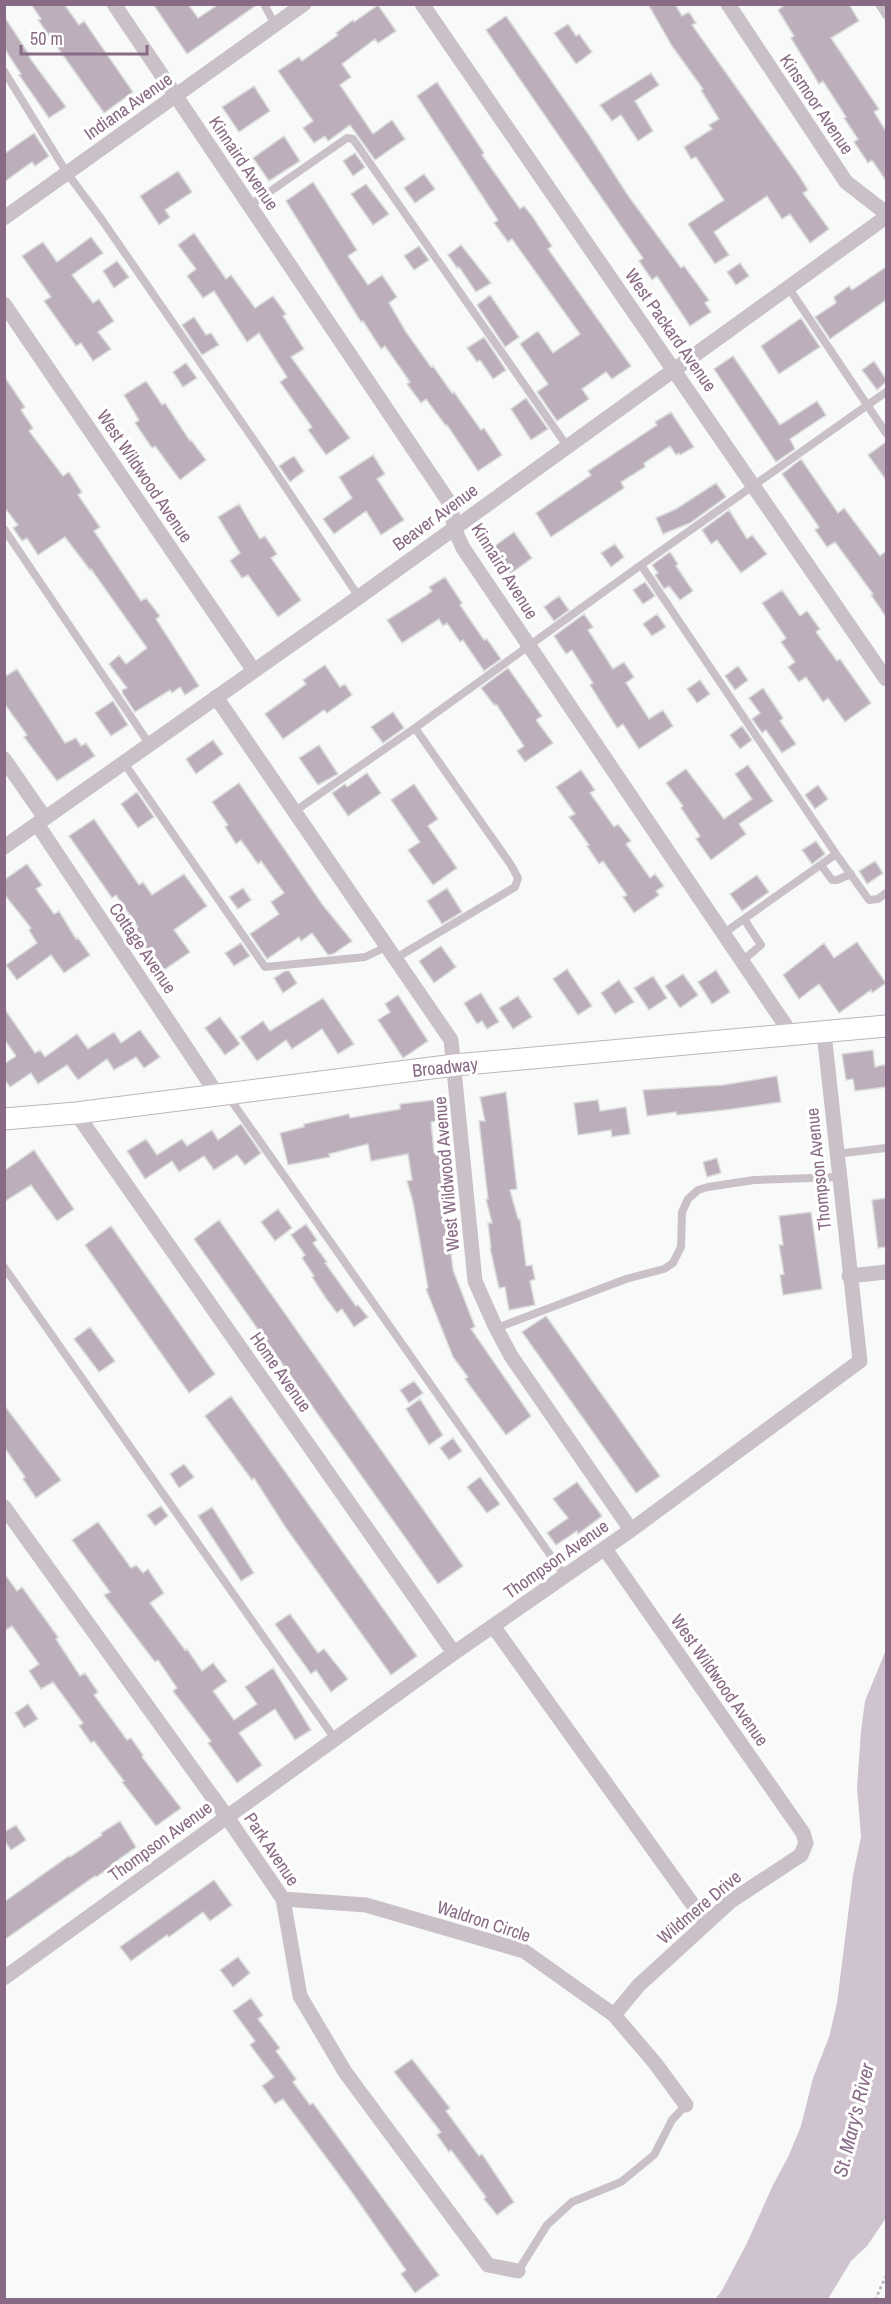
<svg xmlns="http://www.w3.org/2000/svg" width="891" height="2304" viewBox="0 0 891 2304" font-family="'Archivo Narrow',sans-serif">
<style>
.water{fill:#cfc3d0}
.building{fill:#bcafbb;stroke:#dadcdb;stroke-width:1.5}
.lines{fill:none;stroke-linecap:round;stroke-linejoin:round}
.secondary-casing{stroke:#beb4bd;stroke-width:23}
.path{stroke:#c0babf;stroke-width:3;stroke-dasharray:3 3;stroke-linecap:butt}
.lane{stroke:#cac1c8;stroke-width:8}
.street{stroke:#cac1c8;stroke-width:15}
.secondary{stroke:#fff;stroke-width:21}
.labels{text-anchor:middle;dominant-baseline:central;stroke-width:6;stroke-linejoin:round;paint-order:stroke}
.street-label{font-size:18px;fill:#886a84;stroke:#fff}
.water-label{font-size:20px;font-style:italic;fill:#886c89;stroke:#fff}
</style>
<rect width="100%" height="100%" fill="#f8faf9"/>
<!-- water -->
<path class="water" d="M886 1650V2218L867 2246 851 2261 828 2299H715L721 2292 746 2245 773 2185 788 2157 801 2126 813 2078 829 2037 837 2003 853 1875 861 1837 857 1787 861 1731 865 1701Z"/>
<!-- building -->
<path class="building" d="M31 4H64L79 25 84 21 133 92 104 113 38 20 41 19Z
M153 4H188L198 18 219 4H258L187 54Z
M648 4H675L682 16 689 12 696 23 692 25 800 177 808 190 803 193 829 229 810 243 790 214 782 219 767 196 714 232 729 255 715 264 688 224 724 200 696 157 691 159 684 147 712 129 709 125 719 119 701 90 703 89 672 46Z
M786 4H849L859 21 831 38 879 109 874 112 886 131V181L872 160 868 163 854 142 858 139 844 118 846 117 823 81 819 84 791 38 794 36 778 10Z
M378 5 396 31 378 43 375 39 342 64 351 77 340 85 373 134 392 120 405 139 375 160 350 125 328 141 325 136 314 143 303 128 313 121 278 71 299 57 302 61 338 35 336 33 353 20 354 22Z
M4 16 30 56 29 57 66 107 49 118 19 75 21 74 4 48Z
M506 16 589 135 627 194 681 268 684 266 709 300 705 303 711 312 690 326 657 276 652 280 639 261 643 258 486 30Z
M568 24 576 36 579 34 592 52 576 64 554 33Z
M651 73 659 85 635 101 653 131 638 141 621 115 612 121 600 105Z
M437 82 484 153 482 155 520 209 524 206 532 216 552 246 548 249 631 366 612 379 606 372 582 389 589 399 557 421 537 392 548 384 520 344 538 331 553 353 580 334 512 239 508 242 494 223 498 220 417 96Z
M254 86 270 111 239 132 222 107Z
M34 133 49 156 35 166 32 162 4 182V154Z
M284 136 300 161 269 181 253 158Z
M355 153 365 167 353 176 343 161Z
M178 171 192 192 165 210 170 217 159 225 140 196Z
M424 174 435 189 415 203 404 188Z
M313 182 357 250 348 256 368 285 382 275 397 297 389 303 406 332 431 367 433 366 452 393 454 392 481 430 484 428 502 455 478 471 447 425 446 426 426 399 421 403 407 384 410 382 385 346 381 349 363 321 361 322 286 201Z
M366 184 389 214 373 225 351 194Z
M194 233 226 279 231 275 255 308 273 296 286 314 283 316 304 349 291 357 350 438 326 455 308 430 312 427 280 382 287 377 259 333 247 342 214 291 203 298 187 276 196 269 178 245Z
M91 237 103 253 72 275 93 303 99 299 114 321 98 332 111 349 93 361 81 343 76 346 44 301 51 297 22 256 43 242 57 262Z
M461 245 491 283 476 292 459 267 457 268 448 255Z
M419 246 429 260 414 270 404 256Z
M117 261 129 277 114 288 103 271Z
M740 263 749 276 736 285 727 272Z
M886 267V300L830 339 815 317 836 303 834 297 849 286 852 290Z
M490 295 519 337 505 347 477 305Z
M194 317 206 335 211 333 219 345 202 355 182 325Z
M801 318 820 347 779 374 761 346Z
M484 337 506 370 493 379 480 360 477 362 467 348Z
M733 356 780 425 817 401 826 415 790 439 795 449 776 462 714 369Z
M874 361 886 379V382L877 390 862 370Z
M186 363 197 378 183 387 173 372Z
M4 376 25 407 21 410 33 428 29 431 63 476 69 472 82 492 78 495 100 527 94 531 141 601 146 598 160 616 156 619 199 686 185 695 180 687 172 693 170 690 135 712 123 694 122 690 127 688 109 664 119 655 126 664 147 648 91 569 90 570 65 537 38 555 27 538 22 541 13 528 18 525 4 507Z
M146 381 162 405 165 403 190 441 191 440 206 460 180 480 155 446 152 448 135 423 139 420 124 395Z
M526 398 548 429 531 440 511 409Z
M671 412 694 447 680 455 679 453 676 455 670 446 644 463 645 467 621 482 624 488 551 537 536 513 591 475 588 471 657 425 655 422Z
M886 442V480L868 455Z
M373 455 385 474 377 479 404 520 381 535 366 511 334 534 323 519 352 498 339 477Z
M294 456 304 471 290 482 279 466Z
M801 459 838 513 844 508 880 556 886 551V617L871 595 873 594 835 542 827 547 815 530 819 527 782 474Z
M716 483 726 497 690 523 663 534 656 518 676 509Z
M239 504 260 539 265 536 277 554 271 558 301 600 278 617 248 575 242 578 230 561 240 553 218 517Z
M729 510 747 539 752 535 767 554 741 573 717 540 711 544 702 530Z
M514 532 532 558 510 574 492 548Z
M615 544 624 557 611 567 601 553Z
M670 552 678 564 676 566 693 591 680 600 669 586 664 589 655 575 658 573 652 565Z
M445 577 462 603 460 605 484 640 487 639 501 659 484 671 463 640 460 642 447 623 443 626 439 619 402 643 387 620 424 597 432 591 429 587Z
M645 582 655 596 643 604 633 590Z
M782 590 800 616 807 611 820 629 816 632 837 661 840 659 871 703 845 722 828 698 823 702 806 677 799 682 788 667 795 662 781 642 786 638 762 603Z
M559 596 569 610 554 621 544 607Z
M584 614 593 627 588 630 613 669 624 662 634 677 626 683 649 719 663 710 673 726 639 749 623 724 617 728 590 685 593 683 572 650 566 654 554 636Z
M657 614 666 627 652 636 643 624Z
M325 665 340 687 345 684 352 695 327 713 324 710 283 739 265 714 306 684 303 680Z
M738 666 748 680 735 690 725 676Z
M508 668 542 716 536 720 553 743 525 762 517 751 524 746 496 704 494 705 481 688Z
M17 669 65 743 76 738 81 746 86 743 95 756 57 781 24 737 27 735 4 703V677Z
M700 680 710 694 697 703 687 689Z
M763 688 783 718 780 721 796 744 782 753 766 730 762 733 752 719 760 713 749 698Z
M113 701 128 725 111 736 95 713Z
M393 712 404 728 383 743 371 727Z
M742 726 752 740 740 749 730 735Z
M213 740 223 754 196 774 186 759Z
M319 745 338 774 318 785 299 758Z
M748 765 773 801 739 824 746 834 711 860 696 839 700 836 681 808 683 806 666 783 686 769 724 819 752 799 735 774Z
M581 770 595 790 590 793 614 827 618 824 631 841 626 844 650 878 655 874 664 886 656 891 659 895 634 913 623 897 627 895 603 861 599 864 587 846 589 845 569 817 575 814 556 787Z
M367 773 381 793 348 816 332 793 345 784 347 787Z
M239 783 322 904 352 941 333 954 328 955 312 933 301 941 299 937 267 959 250 934 279 914 271 902 284 893 261 861 258 864 241 840 236 844 225 827 228 825 212 802Z
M414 784 438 819 428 826 457 868 433 885 408 850 420 842 391 800Z
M818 785 828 799 815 809 805 795Z
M137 792 154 817 138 828 121 804Z
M94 819 139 885 143 882 152 895 184 874 207 906 174 930 190 952 161 972 134 930 138 927 116 895 112 898 69 836Z
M816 841 825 854 812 864 802 850Z
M875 861 883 873 867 884 859 871Z
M27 864 42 885 36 889 54 914 59 911 76 939 78 938 90 955 64 973 51 955 17 980 6 965 37 943 29 930 31 928 4 894V880Z
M757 875 769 892 742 911 730 894Z
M243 888 251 900 238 909 229 897Z
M447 888 462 912 442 924 427 901Z
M857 942 886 983 872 993 871 990 839 1013 819 984 799 999 783 975 824 943 834 958Z
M241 943 250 956 234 966 225 953Z
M441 946 456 967 434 983 419 961Z
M567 969 592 1006 578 1015 553 979Z
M716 970 730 992 712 1004 698 982Z
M285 971H289L297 983 283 993 274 978Z
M683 974 698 995 680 1008 665 986Z
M653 976 667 998 649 1010 634 988Z
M619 980 634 1002 615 1014 601 993Z
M481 993 499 1022 487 1029 482 1021 477 1024 464 1003Z
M398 995 428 1041 403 1058 378 1020 390 1012 385 1004Z
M518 996 532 1017 513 1029 499 1008Z
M323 998 354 1044 338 1054 322 1029 292 1049 286 1040 257 1061 240 1037 263 1021 270 1031Z
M4 1008 35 1053 40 1050 45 1057 77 1034 88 1049 114 1032 121 1043 140 1030 160 1057 144 1068 136 1057 114 1070 107 1059 78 1080 67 1065 38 1084 31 1073 10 1087 4 1079V1064L16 1056 4 1039Z
M220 1017 240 1044 225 1055 205 1028Z
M873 1050 875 1067 886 1064V1087L855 1091 853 1079 846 1080 842 1054Z
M777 1076 781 1102 725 1110 677 1115 676 1112 647 1116 643 1090 723 1085Z
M506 1092 517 1189 510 1190 518 1219H520L526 1266 532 1265 535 1279 530 1281 535 1305 509 1310 505 1287 499 1288 490 1248H491L488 1223H492L486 1199H488L479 1121H485L480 1097Z
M434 1100 436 1121 431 1122 434 1152 439 1151 453 1270 475 1327 471 1329 531 1416 506 1435 465 1379 468 1377 453 1357 426 1289 428 1288 413 1202 407 1181 412 1180 408 1154 371 1161 368 1144 329 1154 330 1157 288 1165 280 1133 304 1127V1124L349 1114 350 1118 400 1109V1104Z
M598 1100 600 1111 626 1107 630 1134 612 1137 611 1130 578 1135 574 1103Z
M241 1124 261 1153 245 1165 237 1155 214 1170 204 1156 179 1172 172 1161 145 1179 127 1151 146 1139 157 1155 182 1139 187 1146 212 1130 218 1140Z
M34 1150 74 1209 57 1221 31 1185 4 1202V1171Z
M717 1158 721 1173 707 1177 703 1162Z
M886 1198V1247L878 1248 872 1200Z
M278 1209 292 1228 275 1241 261 1222Z
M811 1212 822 1289 783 1295 780 1275 784 1274 779 1245H783L779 1216Z
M219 1220 463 1566 438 1584 194 1239Z
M306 1224 317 1240 313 1243 327 1262 325 1263 356 1306 358 1305 368 1317 354 1327 342 1309 337 1313 325 1297 312 1277 314 1276 302 1258 305 1255 291 1235Z
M111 1226 215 1374 189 1393 85 1245Z
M546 1316 660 1476 636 1493 522 1332Z
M90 1327 115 1361 99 1372 74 1339Z
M414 1381 423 1393 409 1403 400 1390Z
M231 1396 417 1656 391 1675 286 1528 254 1478 252 1480 205 1416Z
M420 1399 443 1435 429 1445 406 1409Z
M4 1405 61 1480 36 1498 23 1479 25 1477 4 1447Z
M453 1438 462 1451 449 1460 440 1448Z
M184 1464 194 1477 179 1488 170 1474Z
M480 1477 500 1504 487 1513 467 1487Z
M577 1482 602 1516 578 1534 577 1531 556 1545 547 1533 568 1518 553 1499Z
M161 1506 168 1516 155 1526 147 1515Z
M212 1507 254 1573 241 1581 198 1516Z
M98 1522 131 1568 136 1565 143 1573 148 1569 164 1593 150 1603 185 1650 187 1649 202 1671 213 1663 227 1681 213 1691 234 1720 257 1704 245 1687 273 1668 311 1730 295 1740 275 1709 239 1733 262 1765 237 1783 208 1743 211 1741 173 1691 177 1688 158 1660 155 1662 104 1595 110 1592 72 1540Z
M4 1573 17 1591 22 1587 58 1637 56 1639 80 1676 85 1673 98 1692 94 1695 127 1740 131 1738 143 1755 142 1757 181 1808 156 1826 122 1782 124 1781 94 1741 91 1743 79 1726 83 1723 53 1682 41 1689 29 1671 39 1664 12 1626 4 1631Z
M290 1614 318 1653 324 1649 348 1679 331 1692 316 1670 311 1674 275 1624Z
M28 1704 38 1719 24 1728 15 1713Z
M120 1821 136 1847 111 1865 112 1866 96 1877 95 1876 4 1940V1902L69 1856 70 1857 102 1835 101 1833Z
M16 1825 26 1840 11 1850 4 1840V1832Z
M214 1880 232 1905 210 1921 203 1912 169 1937 167 1935 131 1961 120 1947Z
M238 1957 250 1973 233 1987 220 1970Z
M251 1998 263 2015 258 2019 280 2048 276 2051 296 2079 293 2082 310 2105 313 2103 439 2275 415 2293 401 2274 406 2270 351 2191 283 2099 275 2104 262 2086 274 2077 250 2045 255 2041 233 2011Z
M412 2059 450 2108 446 2111 479 2156 482 2154 514 2202 497 2215 484 2199 486 2197 451 2150 449 2152 437 2135 441 2132 394 2072Z"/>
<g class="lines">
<defs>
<path id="secondary" d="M4 1119 76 1113 455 1065 886 1026"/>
</defs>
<!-- secondary casing -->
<use href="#secondary" class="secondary-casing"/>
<!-- path -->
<path class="path" d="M875 2300 886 2276"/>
<!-- lane -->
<path class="lane" d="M264 4 275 25
M879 4 886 15
M4 71 67 173 102 220 260 449 359 597
M249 206 347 138 353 139 567 446
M788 287 886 433
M4 529 150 745
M641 565 886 392
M124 763 265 967 365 957 388 946
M295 811 415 728 641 565 836 854 724 933
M836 854 869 900 878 899 886 893
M821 865 832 880H837L851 874
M396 958 515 887 518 878 511 865 415 728
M742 961 761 945 744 919
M228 1096 565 1576
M836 1154 886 1148
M4 1267 335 1739
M497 1328 626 1279 664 1269 673 1263 681 1247 682 1212 688 1199 698 1190 708 1187 754 1180 839 1177
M518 2271 547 2225 572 2202 621 2182 654 2155 672 2120 686 2105"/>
<!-- street -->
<path class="street" d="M114 4 451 505 454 528 463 548 792 1035
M422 4 886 679
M728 4 846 182 886 213
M4 218 304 4
M4 304 254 671
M216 697 451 1040 475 1281 495 1326 511 1356 631 1530
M4 759 45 818
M37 824 217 1094
M4 847 359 597 886 217
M76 1113 454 1653
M849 1276 886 1272
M4 1507 227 1817 283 1899 300 1996 345 2072 488 2265 518 2271
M605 1549 803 1833 806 1843 801 1855 731 1901 639 1985 614 2015
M493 1626 706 1923
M283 1899 366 1905 524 1951 614 2015 655 2063 686 2105
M4 1978 454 1653 631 1530 860 1361 824 1033"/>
<!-- secondary -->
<use href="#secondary" class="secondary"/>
</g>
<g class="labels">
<!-- street labels -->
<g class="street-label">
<text transform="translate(817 104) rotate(56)">Kinsmoor Avenue</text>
<text transform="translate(128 106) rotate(-35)">Indiana Avenue</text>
<text transform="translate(244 163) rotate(56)">Kinnaird Avenue</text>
<text transform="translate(671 330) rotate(55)">West Packard Avenue</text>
<text transform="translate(145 476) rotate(56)">West Wildwood Avenue</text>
<text transform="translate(435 517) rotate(-36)">Beaver Avenue</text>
<text transform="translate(505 571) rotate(58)">Kinnaird Avenue</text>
<text transform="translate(143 948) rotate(56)">Cottage Avenue</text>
<text transform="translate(445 1067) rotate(-6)">Broadway</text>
<text transform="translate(818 1169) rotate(-96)">Thompson Avenue</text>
<text transform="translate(446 1174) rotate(-95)">West Wildwood Avenue</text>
<text transform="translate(281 1372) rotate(55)">Home Avenue</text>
<text transform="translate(556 1559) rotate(-35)">Thompson Avenue</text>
<text transform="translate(720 1680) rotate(55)">West Wildwood Avenue</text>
<text transform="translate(160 1841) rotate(-36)">Thompson Avenue</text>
<text transform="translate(272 1849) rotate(56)">Park Avenue</text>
<text transform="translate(699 1907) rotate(-40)">Wildmere Drive</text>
<text transform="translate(484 1921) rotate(18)">Waldron Circle</text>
</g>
<!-- water labels -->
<g class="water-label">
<text transform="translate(853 2120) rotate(-76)">St. Mary's River</text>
</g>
</g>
<!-- border -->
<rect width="891" height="2304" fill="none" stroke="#886a84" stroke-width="12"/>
<!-- scale -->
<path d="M21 45v9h126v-9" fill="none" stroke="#886a84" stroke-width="3"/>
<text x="30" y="45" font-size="18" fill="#886a84" stroke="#ffffff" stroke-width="4.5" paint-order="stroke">50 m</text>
</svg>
